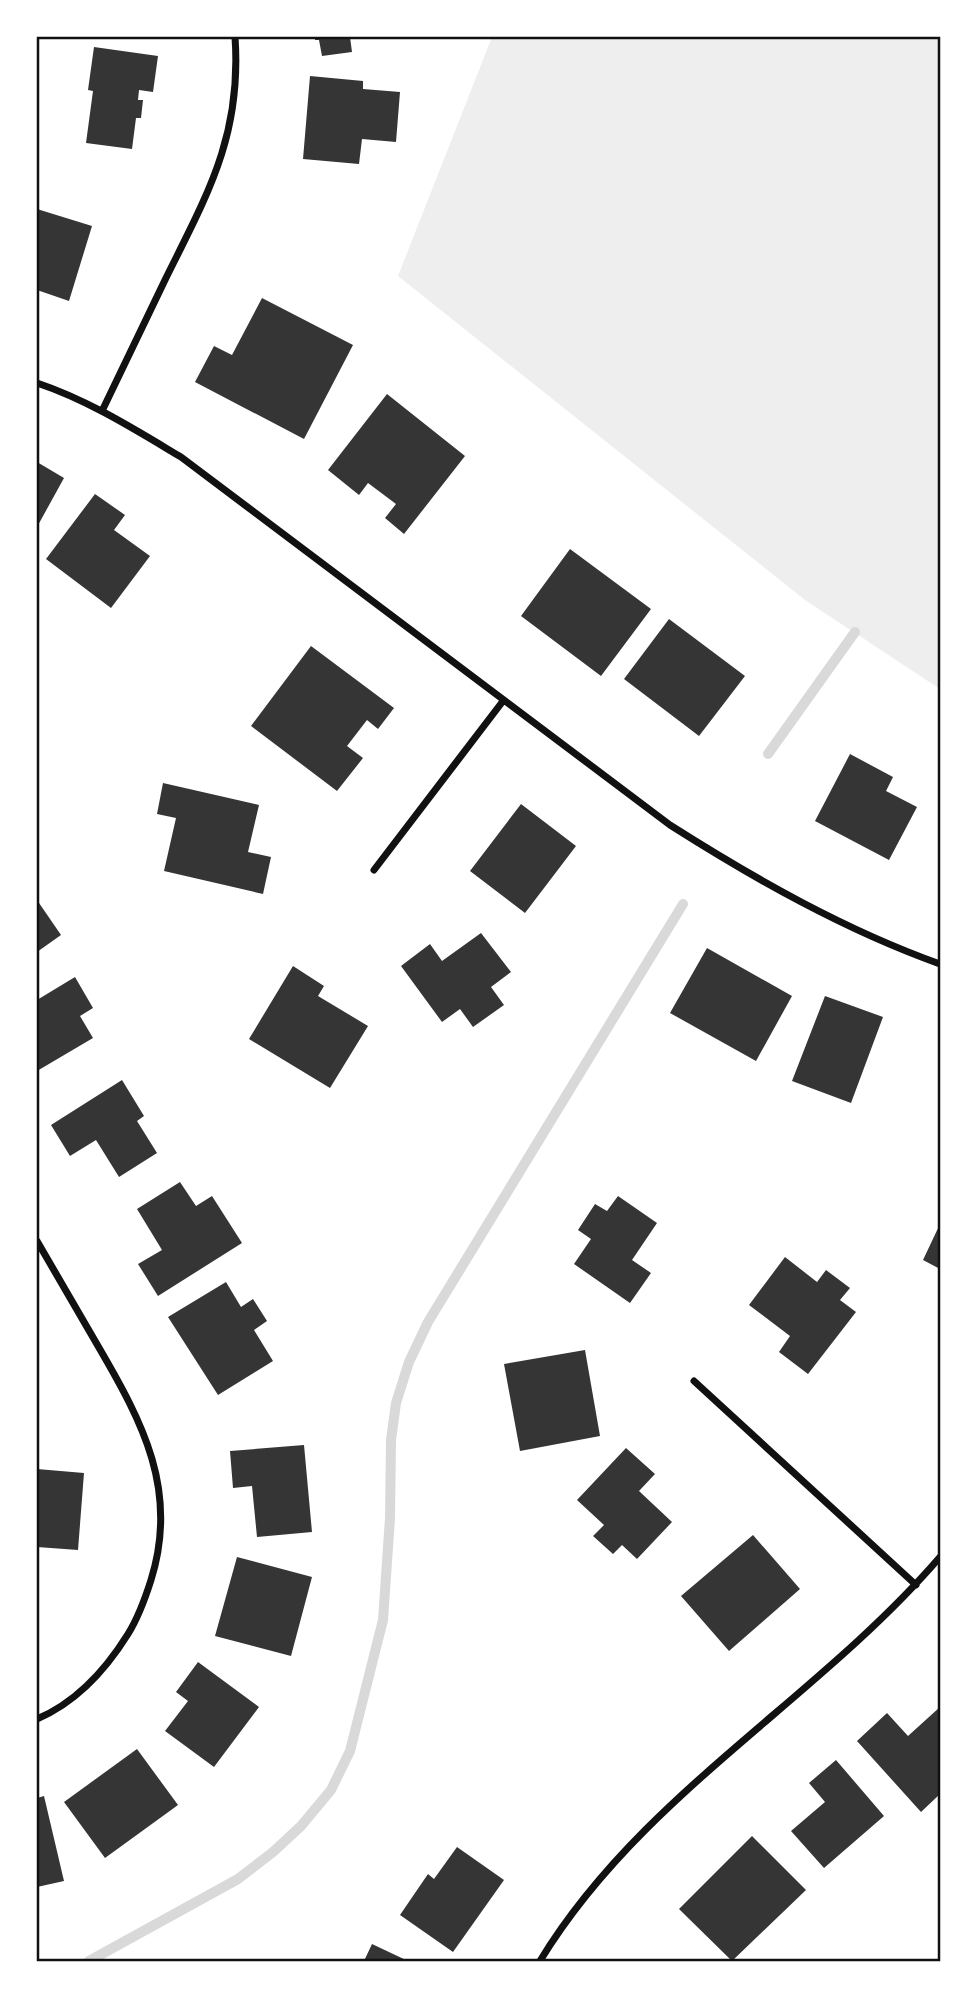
<svg xmlns="http://www.w3.org/2000/svg" width="977" height="1998" viewBox="0 0 977 1998" font-family="'Exo 2',sans-serif">
<style>
.green{fill:#eee}
.lines{fill:none;stroke-linecap:round;stroke-linejoin:round}
.stream{stroke:#d9d9d9;stroke-width:10}
.building{fill:#353535}
.minor{stroke:#111;stroke-width:7}
.neatline{fill:none;stroke:#111;stroke-width:2.5}
</style>
<rect width="100%" height="100%" fill="#fff"/>
<!-- green -->
<path class="green" d="M492 37H940V689L805 600 398 276Z"/>
<g class="lines">
<!-- stream -->
<path class="stream" d="M768 754 855 632
M89 1961 238 1879 273 1852 301 1826 331 1790 350 1751 383 1620 390 1518 391 1440 396 1403 409 1362 428 1322 683 904"/>
</g>
<!-- building -->
<path class="building" d="M315 37H350L352 52 322 56 319 40H315Z
M94 47 158 56 153 92 139 90 138 100H143L141 118H136L132 149 86 143 93 91 88 90Z
M310 76 363 81V89L400 92 396 142 362 139 359 164 303 159Z
M37 209 92 226 69 301 37 290Z
M262 298 353 345 304 439 195 382 214 346 232 355Z
M387 394 465 456 404 534 385 518 396 504 368 483 359 495 328 470Z
M37 462 64 478 37 527Z
M95 494 125 515 114 530 150 556 111 608 46 559Z
M570 549 651 609 601 676 521 616Z
M669 619 745 676 699 736 624 679Z
M311 646 394 708 378 729 367 720 347 746 363 758 337 791 251 726Z
M850 754 893 777 886 791 917 807 889 860 815 821Z
M163 783 259 805 248 852 271 857 263 894 164 871 176 818 157 814Z
M521 804 576 846 525 913 470 871Z
M37 900 61 935 37 952Z
M481 933 511 972 491 987 504 1005 473 1027 460 1009 442 1022 401 966 430 944 442 961Z
M707 948 792 996 756 1061 670 1013Z
M293 966 324 986 318 996 368 1026 330 1088 249 1039Z
M75 977 93 1008 80 1016 93 1038 37 1071V1000Z
M825 996 883 1017 851 1103 792 1081Z
M122 1080 144 1116 137 1121 157 1153 119 1177 96 1140 70 1156 51 1125Z
M180 1182 196 1206 212 1196 242 1243 158 1296 138 1264 162 1250 137 1209Z
M618 1196 657 1223 632 1260 651 1273 630 1303 574 1264 591 1239 578 1230 595 1204 607 1211Z
M940 1224V1269L923 1260Z
M785 1257 817 1282 826 1270 850 1288 840 1300 856 1312 808 1374 779 1352 790 1336 749 1305Z
M226 1282 241 1307 253 1299 267 1321 254 1330 273 1361 218 1395 168 1317Z
M585 1350 600 1436 520 1451 504 1364Z
M304 1445 312 1532 257 1537 252 1486 233 1488 230 1451Z
M626 1448 655 1474 639 1491 672 1522 637 1559 622 1545 613 1554 593 1536 604 1525 577 1500Z
M37 1469 84 1473 78 1550 37 1547Z
M753 1535 800 1589 729 1651 681 1596Z
M237 1557 312 1577 291 1656 215 1636Z
M198 1662 259 1707 214 1767 165 1731 188 1701 176 1692Z
M940 1707V1794L921 1812 857 1741 887 1713 908 1736Z
M137 1749 178 1805 105 1858 64 1802Z
M836 1760 884 1816 824 1868 791 1831 825 1802 809 1783Z
M44 1796 64 1881 37 1887V1798Z
M752 1836 806 1890 732 1961 679 1909Z
M457 1847 504 1880 453 1952 400 1915 428 1874 434 1879Z
M372 1944 408 1961H364Z"/>
<g class="lines">
<!-- minor -->
<path class="minor" d="M37 383C88 400 134 429 181 457L670 825C755 879 845 930 940 964
M102 411C123 367 144 323 165 280 207 195 242 136 235 37
M374 870 503 701
M37 1241C57 1276 78 1311 98 1346 143 1423 179 1491 151 1580 145 1599 138 1618 128 1634 105 1671 77 1702 37 1719
M694 1381 916 1585
M540 1961C640 1796 816 1701 940 1557"/>
</g>
<!-- border -->
<rect width="977" height="1998" fill="none" stroke="#ffffff" stroke-width="77"/>
<rect x="38" y="38" width="901" height="1922" class="neatline"/>
</svg>
